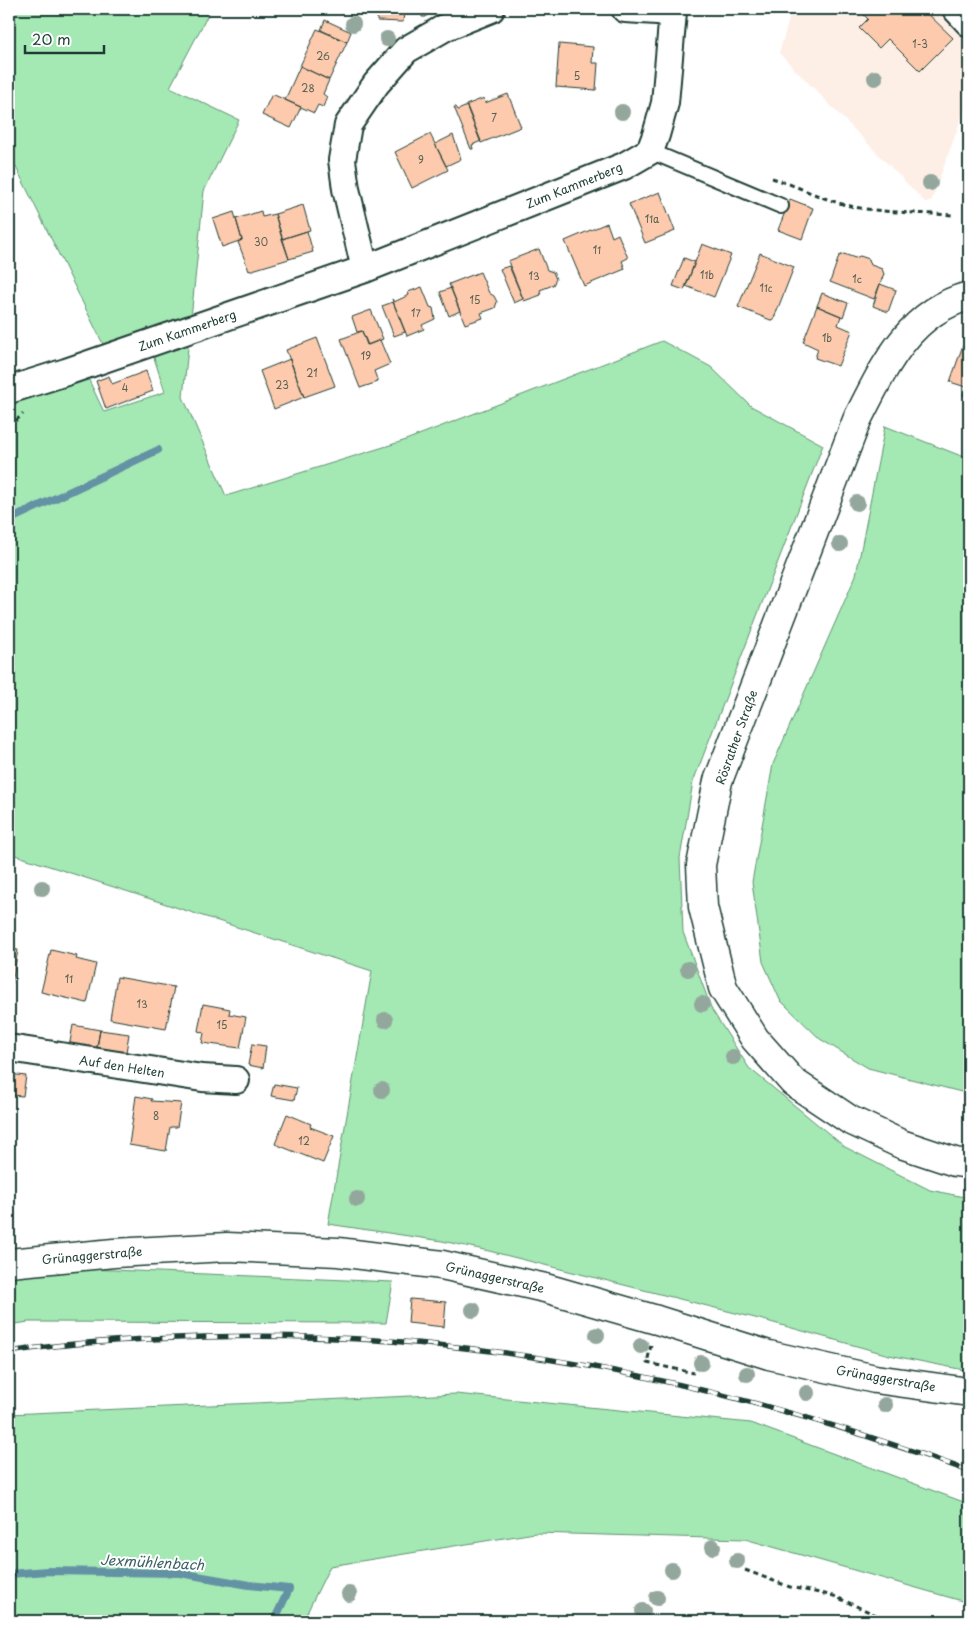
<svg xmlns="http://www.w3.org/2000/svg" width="978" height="1630" viewBox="0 0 978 1630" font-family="'Playpen Sans',sans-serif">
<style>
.built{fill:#feefe6}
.green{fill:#a4e8b3;stroke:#629274}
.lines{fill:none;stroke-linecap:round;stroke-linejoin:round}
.stream{stroke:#6492a5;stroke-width:8}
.building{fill:#fdcaad;stroke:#1f3d34}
.service-casing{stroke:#1f3d34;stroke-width:18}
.minor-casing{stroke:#1f3d34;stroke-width:30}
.tertiary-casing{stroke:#1f3d34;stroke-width:31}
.path{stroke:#1f3d34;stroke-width:3;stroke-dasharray:5 4;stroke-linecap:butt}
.service{stroke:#fff;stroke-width:14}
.minor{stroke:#fff;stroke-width:26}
.tertiary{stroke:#fff;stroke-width:28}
.rail-casing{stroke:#1f3d34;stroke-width:5.5}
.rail{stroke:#fff;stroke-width:4;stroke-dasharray:11;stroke-linecap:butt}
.tree{fill:#93a79d}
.labels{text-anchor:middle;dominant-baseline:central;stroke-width:4;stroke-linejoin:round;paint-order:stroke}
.number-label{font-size:10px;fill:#566052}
.street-label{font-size:12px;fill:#1f3d34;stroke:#fff}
.water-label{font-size:14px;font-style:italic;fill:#3c6063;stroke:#fff}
</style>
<rect width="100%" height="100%" fill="#fff"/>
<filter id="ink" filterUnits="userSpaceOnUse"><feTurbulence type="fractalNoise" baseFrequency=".02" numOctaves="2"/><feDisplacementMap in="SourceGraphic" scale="10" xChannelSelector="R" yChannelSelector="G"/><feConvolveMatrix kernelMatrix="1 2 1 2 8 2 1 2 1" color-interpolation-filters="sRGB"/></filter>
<g filter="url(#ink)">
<!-- built -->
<path class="built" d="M792 9H941L969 37V97L931 202H925L779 53Z"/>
<!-- green -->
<path class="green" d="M9 9H211L170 87 239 120 204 191 183 397 226 496 403 441 662 341 711 367 751 406 823 445 693 782 680 858 683 932 712 1010 749 1068 845 1147 930 1190 969 1198V1371L889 1355 763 1320 489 1251 442 1241 328 1224 372 971 9 853V403L87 376 104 412 165 392 146 333 104 346 9 153Z
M885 426 969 459V1094L868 1068 820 1039 780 1000 763 962 752 882 773 764 856 575Z
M65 1268 393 1282 386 1323 29 1322 9 1325V1272Z
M456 1394 751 1423 969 1504V1603L745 1539 535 1533 330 1566 303 1621H9V1414Z"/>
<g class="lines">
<!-- stream -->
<path class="stream" d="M9 520 158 450
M9 1574 47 1571 180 1573 249 1585 289 1589 274 1621"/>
</g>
<!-- building -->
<path class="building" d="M378 9H445V15L426 14V17H422V14L404 13 403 22 377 21Z
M858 9H923L953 38 920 71 888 39 879 48 859 28 868 19Z
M325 20 351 32 347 42 321 30Z
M317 29 347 42 329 80 300 66Z
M559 44 593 47 592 63H598L596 90 556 87Z
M300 66 329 80 323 94 327 97 323 107 318 105 314 113 285 100Z
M272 94 301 107 291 128 262 115Z
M508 94 521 127 481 143 466 105 484 98 485 103Z
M467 106 481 141 472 145 473 149H471L454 107H456L458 110Z
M430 134 448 170 412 188 395 152Z
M453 135 461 159 446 166 435 144Z
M660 192 675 231 645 243 629 204Z
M790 199 813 208 802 239 778 230Z
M303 205 310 230 282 239 275 214Z
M261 211 262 217 275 214 289 259 249 271 238 242 242 240 236 219Z
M234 212 242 240 222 247 213 219Z
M607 223 612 237 618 234 628 258 622 261 625 269 584 286 565 241Z
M307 231 313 252 289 259 282 239Z
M702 244 731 255 714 297 686 286Z
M539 249 547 270 553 272 556 279 553 285 540 290 541 295 524 301 508 261Z
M760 253 794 267 773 321 738 307Z
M844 254 855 258 860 256 869 259 871 265 882 269 884 274 874 299 830 282 839 256Z
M684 258 695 262 684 290 673 286Z
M509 266 523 299 514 303 500 269Z
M480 272 489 293 494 296 497 302 495 308 481 313 483 318 465 324 449 284Z
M880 284 896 290 888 312 873 306Z
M422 287 430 307 433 308 435 319 422 325 424 329 407 336 392 299 394 302 409 295 408 292Z
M451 288 460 311 449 316 440 292Z
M822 293 848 303 843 317 817 306Z
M393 302 405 332 394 336 382 306Z
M817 306 841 316 838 325 852 331 838 366 815 358 818 349 803 342Z
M371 310 383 339 368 345 362 331 357 332 352 317Z
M362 331 367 345 380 340 390 364 374 371 378 382 360 388 341 339Z
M317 338 335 386 304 397 286 350Z
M963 345 969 347V397L963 395 966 387 950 382Z
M290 359 304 397 274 409 260 371Z
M146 371 153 391 106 409 96 381 109 376 112 384Z
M9 949 18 950 9 999Z
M51 950 77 956 76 959 96 964 87 1003 41 992Z
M117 977 174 987 166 1029 110 1019Z
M203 1004 230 1009 229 1014 246 1017 240 1048 202 1043 204 1033 198 1031Z
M73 1025 100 1030 96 1053 69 1048Z
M100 1030 129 1034 125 1058 96 1053Z
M252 1044 266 1046 263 1068 248 1065Z
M9 1074 26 1076 23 1096 10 1095 9 1102Z
M274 1084 297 1088 294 1100 271 1096Z
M136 1096 152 1099 151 1101 181 1103 177 1127H170L166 1151 129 1145Z
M287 1114 311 1124 310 1127 334 1136 323 1163 275 1144Z
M410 1299 446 1302 444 1327 408 1323Z"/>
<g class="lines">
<defs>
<path id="service" d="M650 151 781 206"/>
<path id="minor" d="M625 9 673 12 674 9
M956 9 969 23
M365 269 346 189 342 160 348 125 376 84 406 50 446 27 491 9
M9 390 66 372 365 269 624 166 650 151 656 135 665 103 673 12
M9 1048 202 1078 236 1080"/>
<path id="tertiary" d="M969 296C908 312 883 369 857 420L718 781 701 865 703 907 723 988 755 1039 793 1082 850 1120 901 1144 955 1162 969 1164
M9 1263 114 1253 227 1247 338 1252 442 1265 545 1288 657 1320 769 1355 875 1379 969 1392"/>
</defs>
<!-- service casing -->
<use href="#service" class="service-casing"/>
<!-- minor casing -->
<use href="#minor" class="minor-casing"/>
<!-- tertiary casing -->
<use href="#tertiary" class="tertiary-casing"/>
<!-- path -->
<path class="path" d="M772 178C801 187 829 203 860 208 890 213 922 213 953 215
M9 427 23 414
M651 1345 647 1363 694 1373
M745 1570 790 1587 834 1596 889 1621"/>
<!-- service -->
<use href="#service" class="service"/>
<!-- minor -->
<use href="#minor" class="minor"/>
<!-- tertiary -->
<use href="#tertiary" class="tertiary"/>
<defs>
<path id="rail" d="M9 1352C73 1342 139 1339 205 1337 472 1329 719 1380 969 1471"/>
</defs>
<!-- rail casing -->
<use href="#rail" class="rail-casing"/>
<!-- rail -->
<use href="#rail" class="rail"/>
</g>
<!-- trees -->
<g class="tree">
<circle cx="353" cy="24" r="8"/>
<circle cx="387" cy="39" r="8"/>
<circle cx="875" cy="78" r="8"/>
<circle cx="622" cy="112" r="8"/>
<circle cx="930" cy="183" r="8"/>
<circle cx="857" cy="503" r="8"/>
<circle cx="840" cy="544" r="8"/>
<circle cx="42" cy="888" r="8"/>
<circle cx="688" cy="969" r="8"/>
<circle cx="702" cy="1004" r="8"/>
<circle cx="385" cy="1020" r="8"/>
<circle cx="733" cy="1057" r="8"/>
<circle cx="382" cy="1090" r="8"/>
<circle cx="357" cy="1199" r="8"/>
<circle cx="473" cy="1310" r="8"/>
<circle cx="597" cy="1335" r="8"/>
<circle cx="641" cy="1346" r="8"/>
<circle cx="701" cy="1363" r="8"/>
<circle cx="747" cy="1374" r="8"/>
<circle cx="807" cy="1393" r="8"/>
<circle cx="885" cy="1405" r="8"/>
<circle cx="713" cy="1547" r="8"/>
<circle cx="737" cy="1561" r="8"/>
<circle cx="672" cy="1570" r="8"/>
<circle cx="349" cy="1594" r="8"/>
<circle cx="657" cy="1598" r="8"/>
<circle cx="643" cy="1611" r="8"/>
</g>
</g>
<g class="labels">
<!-- number labels -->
<g class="number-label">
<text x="920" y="43">1-3</text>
<text x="323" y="55">26</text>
<text x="577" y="75">5</text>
<text x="308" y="87">28</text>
<text x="494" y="117">7</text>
<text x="421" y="159">9</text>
<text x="652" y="218">11a</text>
<text x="261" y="241">30</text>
<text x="597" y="249">11</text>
<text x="707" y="274">11b</text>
<text x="534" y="275">13</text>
<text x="857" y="278">1c</text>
<text x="766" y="287">11c</text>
<text x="475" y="299">15</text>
<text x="416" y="312">17</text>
<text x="827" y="337">1b</text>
<text x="366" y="355">19</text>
<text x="312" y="372">21</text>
<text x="282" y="384">23</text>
<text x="125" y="387">4</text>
<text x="69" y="978">11</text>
<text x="142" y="1003">13</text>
<text x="222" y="1024">15</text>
<text x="156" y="1115">8</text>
<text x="304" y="1140">12</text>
</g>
<!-- street labels -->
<g class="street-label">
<text transform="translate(574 185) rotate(-22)">Zum Kammerberg</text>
<text transform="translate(187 330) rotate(-19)">Zum Kammerberg</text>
<text transform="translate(736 737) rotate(-70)">Rösrather Straße</text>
<text transform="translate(122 1066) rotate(9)">Auf den Helten</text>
<text transform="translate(92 1255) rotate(-5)">Grünaggerstraße</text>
<text transform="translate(495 1277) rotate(13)">Grünaggerstraße</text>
<text transform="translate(886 1378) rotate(10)">Grünaggerstraße</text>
</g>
<!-- water labels -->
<g class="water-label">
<text transform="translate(152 1562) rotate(3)">Jexmühlenbach</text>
</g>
</g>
<!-- margin -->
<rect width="978" height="1630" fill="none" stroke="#fff" stroke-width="30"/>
<rect x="15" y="15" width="948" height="1600" fill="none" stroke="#1f3d34" stroke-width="2" filter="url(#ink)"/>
<!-- scale -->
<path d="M25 45v8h79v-8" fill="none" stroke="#1f3d34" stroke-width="2.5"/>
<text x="32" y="45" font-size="15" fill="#1f3d34" stroke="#ffffff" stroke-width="4" paint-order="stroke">20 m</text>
</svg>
